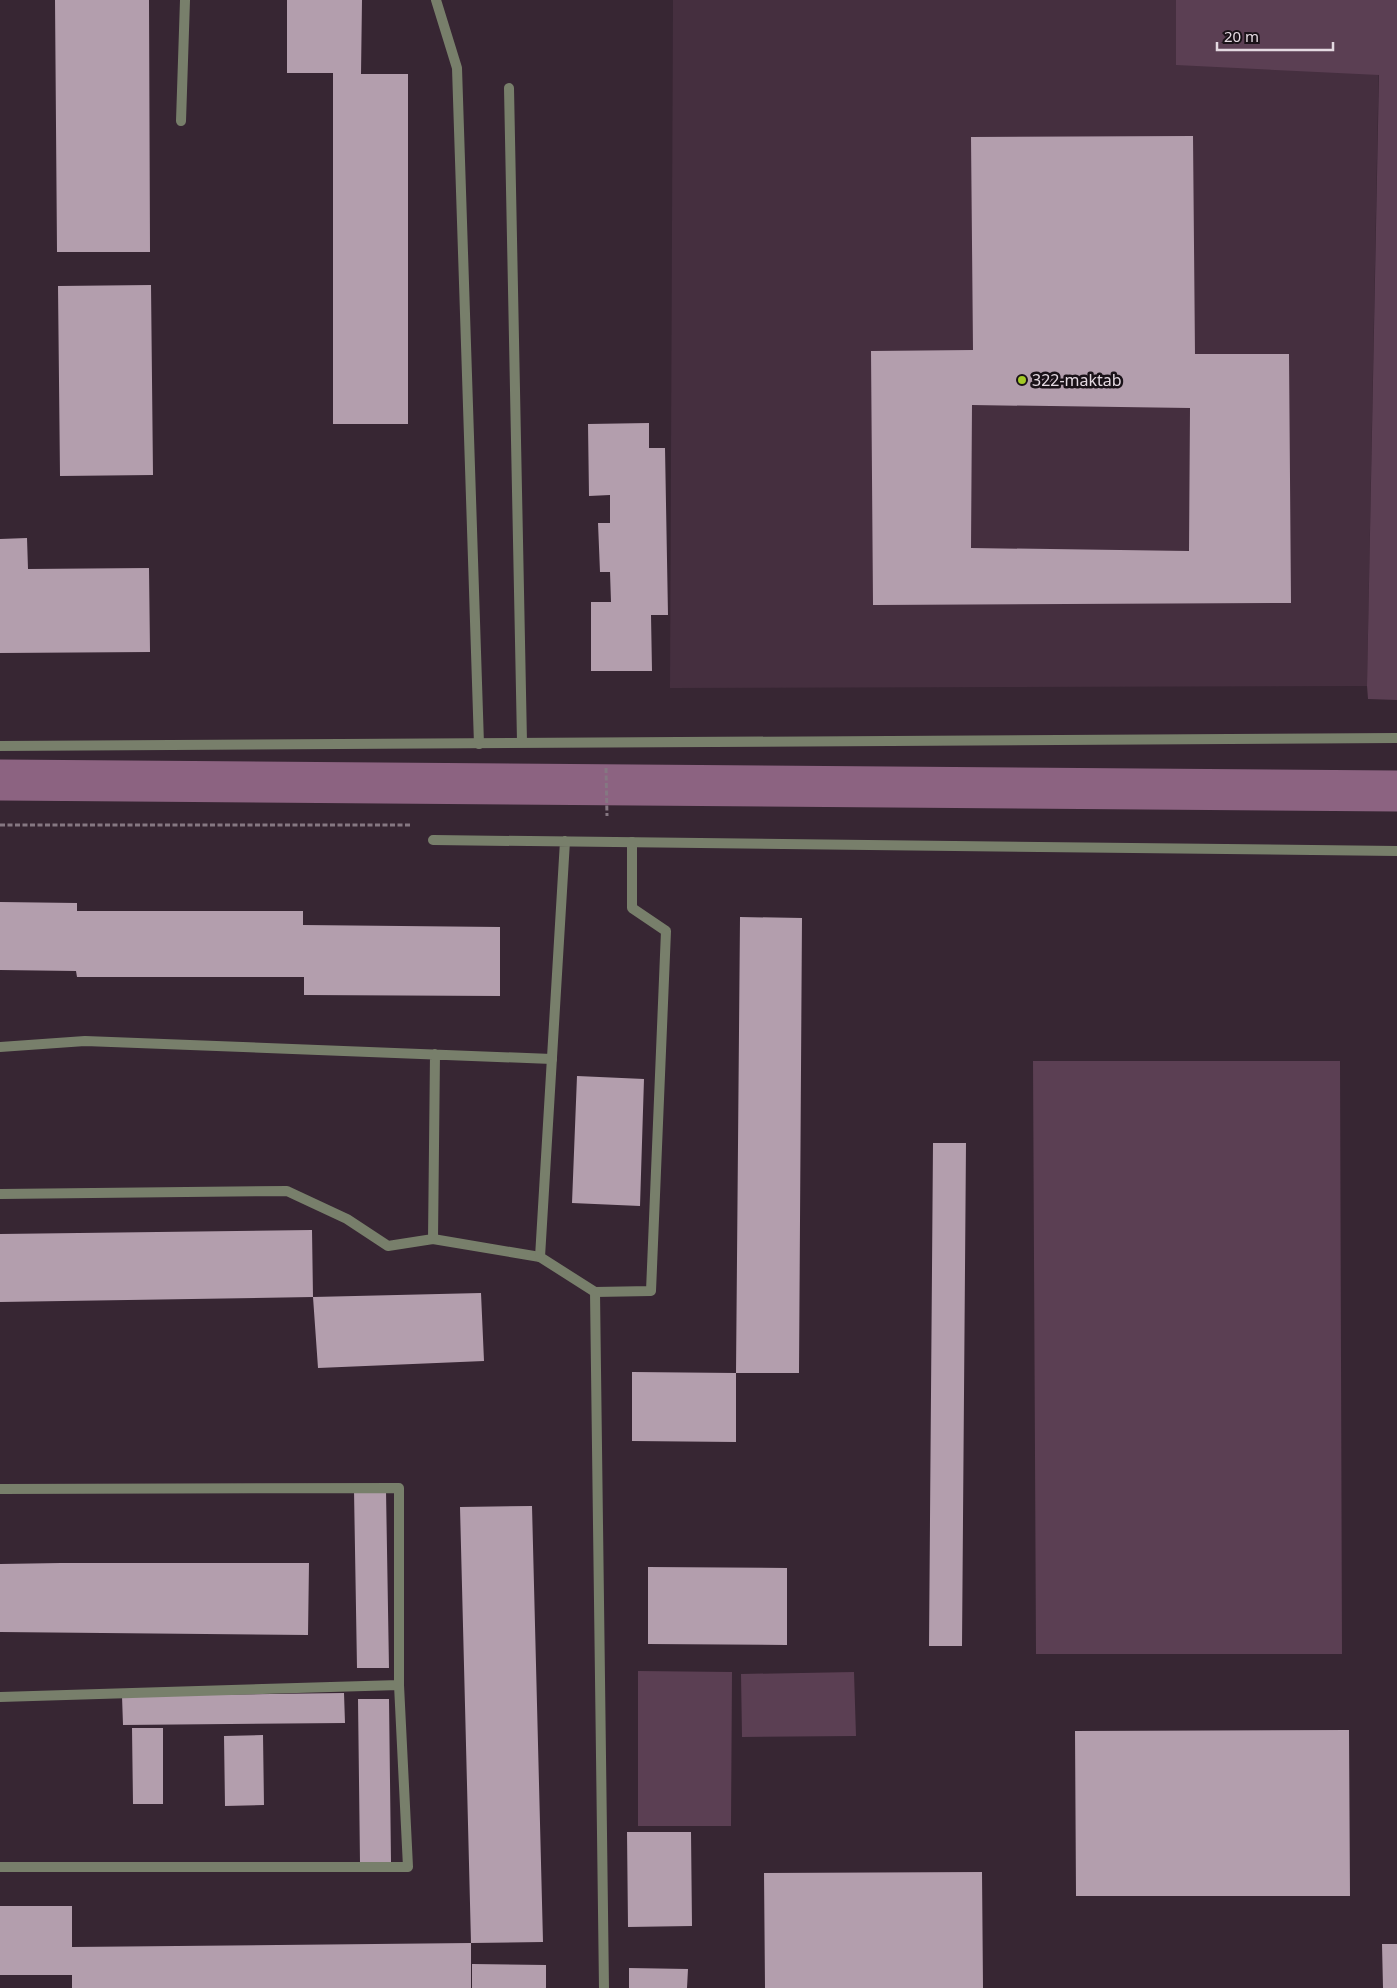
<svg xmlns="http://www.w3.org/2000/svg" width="1397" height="1988" viewBox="0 0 1397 1988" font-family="'Noto Sans',sans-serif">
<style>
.built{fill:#452f3f}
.green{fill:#5b3f53}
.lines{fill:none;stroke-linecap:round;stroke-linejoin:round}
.canal{stroke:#8c6381;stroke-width:41}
.building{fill:#b39ead;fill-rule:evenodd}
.path{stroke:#857782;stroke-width:3;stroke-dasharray:5 2.5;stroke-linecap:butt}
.lane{stroke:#787f6b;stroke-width:10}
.street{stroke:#787f6b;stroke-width:10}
.poi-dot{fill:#a3c927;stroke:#1a1218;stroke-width:2}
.labels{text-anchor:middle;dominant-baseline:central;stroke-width:5;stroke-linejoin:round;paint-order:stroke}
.poi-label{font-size:16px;fill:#e4d9e1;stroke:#1a1218;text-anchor:start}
</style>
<rect width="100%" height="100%" fill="#372633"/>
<!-- built -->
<path class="built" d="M673 0H1380L1367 686 670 688Z"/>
<!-- green -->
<path class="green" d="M1176 0H1397V700L1368 699 1367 686 1379 75 1176 65Z
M1033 1061H1340L1342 1654H1036Z
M638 1671 732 1672 731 1826H638Z
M854 1672 856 1736 742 1737 741 1674Z"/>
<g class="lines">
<!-- canal -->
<path class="canal" d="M0 780 1397 791"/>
</g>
<!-- building -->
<path class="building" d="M55 0H149L150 252H57Z
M287 0H362L361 74H408V424H333V73H287Z
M1193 136 1195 354H1289L1291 603 873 605 871 351 973 350 971 137ZM972 405 1190 408 1189 551 971 548Z
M151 285 153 475 60 476 58 286Z
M649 423V448H665L668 615H651L652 671H591V602H611L610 572H600L598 523H610V495L589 496 588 424Z
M27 538 28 569 149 568 150 652 0 653V539Z
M0 902 77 903V911H303V925L500 927V996L304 995V977H77L76 971 0 970Z
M740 917 802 918 799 1373H736V1442L632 1441V1372L736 1373Z
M577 1076 644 1079 640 1206 572 1203Z
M933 1143H966L962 1646H929Z
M312 1230 313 1297 481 1293 484 1361 318 1368 313 1297 0 1302V1234Z
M354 1490H386L389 1668H357Z
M532 1506 543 1942 471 1943 460 1507Z
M61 1563H309L308 1635 0 1632V1564Z
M648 1567 787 1568V1645L648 1644Z
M344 1693 345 1723 123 1725 122 1696Z
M358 1699H389L391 1862 360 1863Z
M132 1728H163V1804H133Z
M1349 1730 1350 1896H1076L1075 1731Z
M263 1735 264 1805 225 1806 224 1736Z
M627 1832H691L692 1926 628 1927Z
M982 1872 983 1988H765L764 1873Z
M0 1906H72V1947L471 1943V1988H72V1975H0Z
M1382 1944H1397V1988H1383Z
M472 1964 546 1965V1988H472Z
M629 1968 688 1969 687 1988H629Z"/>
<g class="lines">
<!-- path -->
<path class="path" d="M606 768 607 816
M0 825H412"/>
<!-- lane -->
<path class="lane" d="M436 0 457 68 479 744
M509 88 522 742
M181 121 185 0
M0 1047 85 1041 552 1059
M0 1194 287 1191 347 1219 388 1246 433 1239 540 1257
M433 1239 435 1054
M595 1292 651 1291 666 931 632 908V842
M0 1489 399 1488V1685
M0 1697 399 1685 408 1867H0"/>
<!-- street -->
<path class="street" d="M0 746 1397 738
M433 840 1397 851
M565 841 540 1257 595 1292 604 1988"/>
</g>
<!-- markers -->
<circle class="poi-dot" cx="1022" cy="380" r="5"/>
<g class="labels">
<!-- poi labels -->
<g class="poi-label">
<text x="1032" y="380">322-maktab</text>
</g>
</g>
<!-- scale -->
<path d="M1217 42v8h116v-8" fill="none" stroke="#e4d9e1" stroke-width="2.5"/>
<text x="1224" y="42" font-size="15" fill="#e4d9e1" stroke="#1a1218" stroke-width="4" paint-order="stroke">20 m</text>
</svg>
